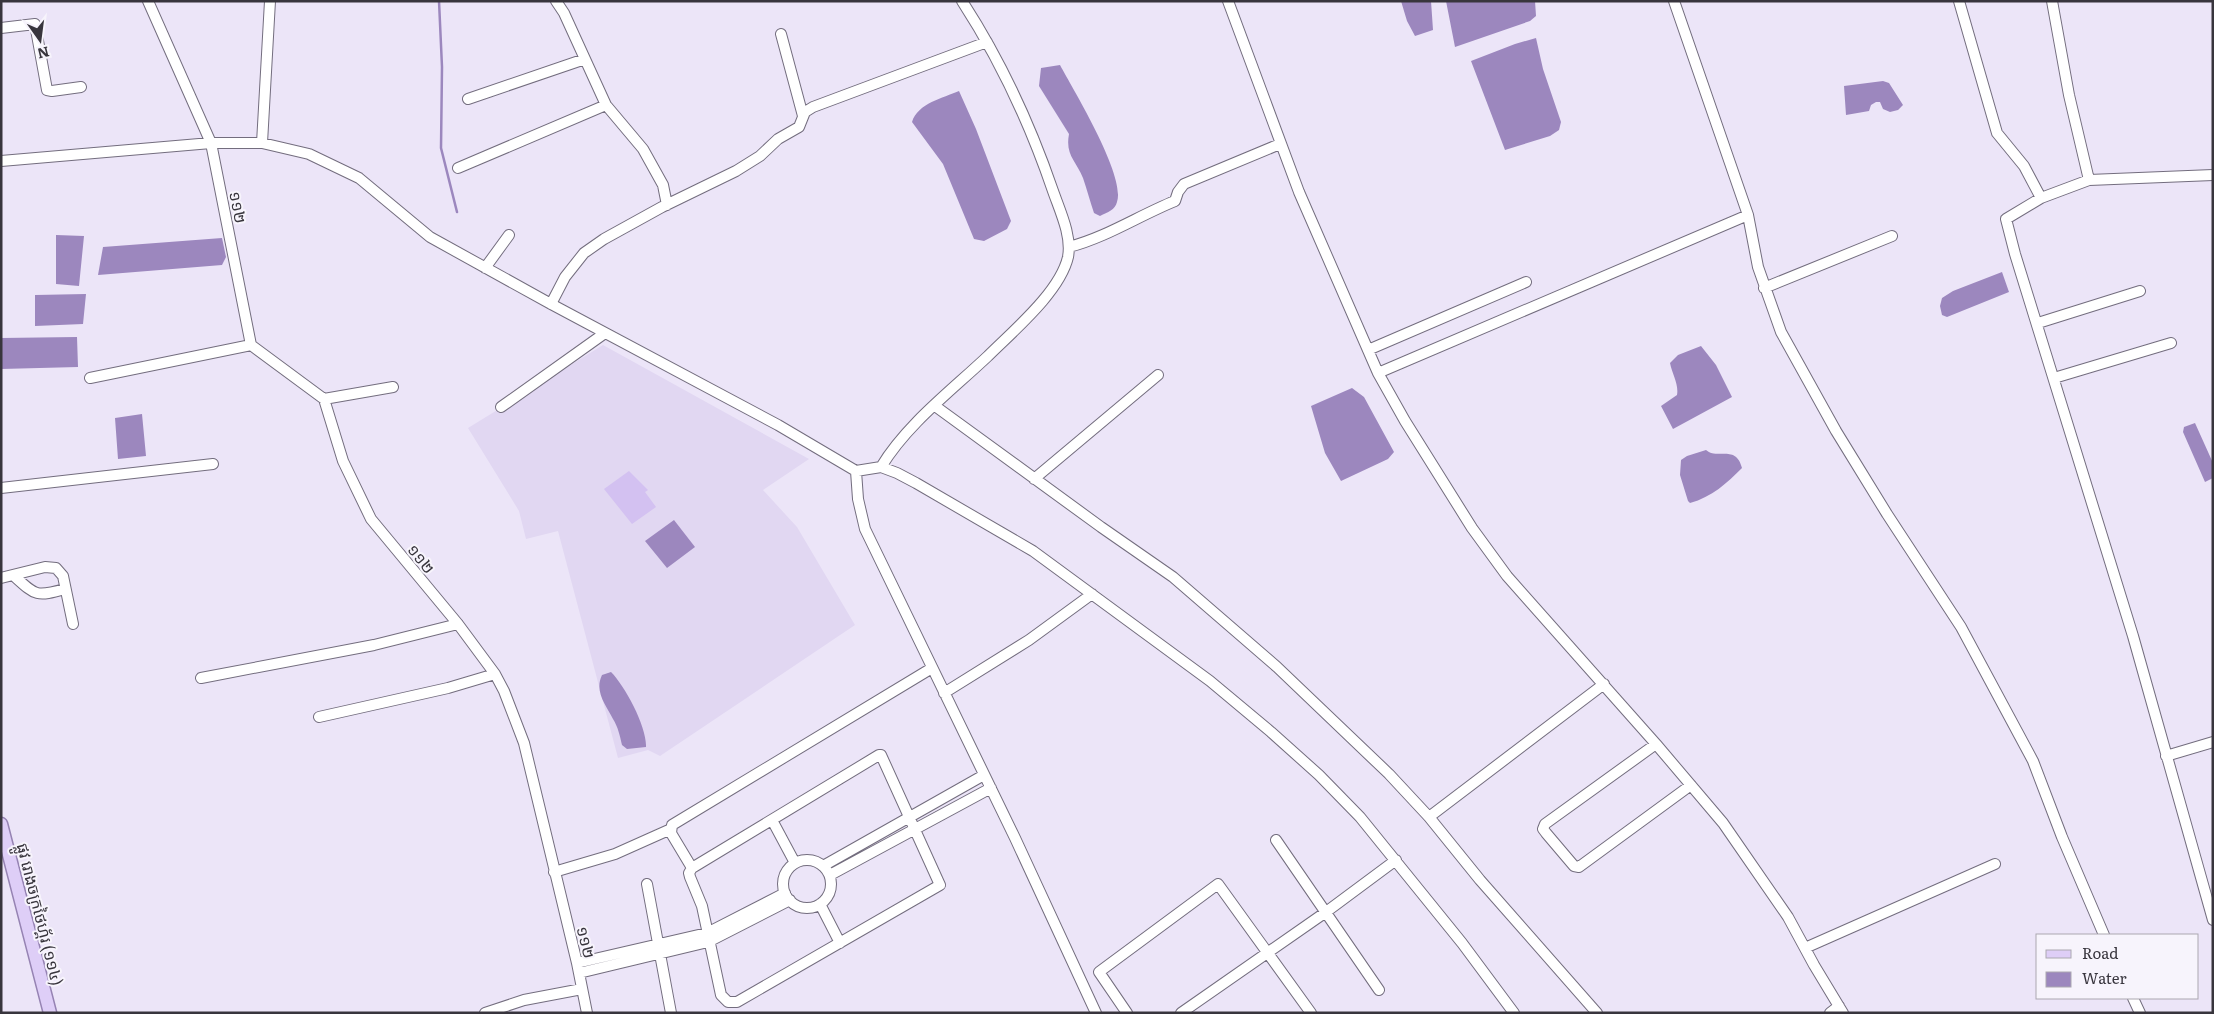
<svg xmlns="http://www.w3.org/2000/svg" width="2214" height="1014" viewBox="0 0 2214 1014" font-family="Literata,'Noto Sans Khmer',serif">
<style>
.built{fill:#e1d7f2}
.green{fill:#d3c1f1}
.water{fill:#9c87be}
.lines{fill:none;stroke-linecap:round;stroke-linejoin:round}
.stream{stroke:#9c87be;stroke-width:2.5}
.minor-casing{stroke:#736d7e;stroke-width:12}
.major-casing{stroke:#9683b3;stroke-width:15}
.minor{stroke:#fff;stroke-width:10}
.major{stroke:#decef7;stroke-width:12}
.labels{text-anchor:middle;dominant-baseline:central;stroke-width:4;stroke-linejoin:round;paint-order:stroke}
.street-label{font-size:16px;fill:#38353d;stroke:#f7f4fc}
</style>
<rect width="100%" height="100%" fill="#ece5f8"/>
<!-- built -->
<path class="built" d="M603 345 809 459 763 490 797 527 855 625 660 756 648 750 618 758 558 531 526 539 519 511 468 428Z"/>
<!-- green -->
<path class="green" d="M629 471 648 490 645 492 656 507 632 524 604 489Z"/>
<!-- water -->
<path class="water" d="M1401 1H1431L1433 30 1415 36 1407 21Z
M1446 1H1535L1536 16 1530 21 1455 47Z
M1536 38 1543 69 1561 122 1559 130 1550 136 1505 150 1471 61 1515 44Z
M1060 65C1074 91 1126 176 1117 202 1115 210 1108 212 1100 216L1094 213C1090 201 1087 190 1083 178 1076 161 1065 155 1069 134L1039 86 1041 68Z
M1883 81 1889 83 1903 105 1898 110 1890 112 1883 109 1880 102H1876L1871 105 1869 111 1846 115 1844 86Z
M959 91 976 129 1011 221 1007 229 984 241 974 239 943 164 912 122C918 103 943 98 959 91Z
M56 235 84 236 79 286 56 284Z
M222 238 226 257 222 265 98 275 103 247Z
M2002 272 2009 292 1947 317 1942 315 1940 306 1942 298 1953 291Z
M86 294 83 324 35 326V295Z
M77 337 78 367 1 369V338Z
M1701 346 1716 365 1732 397 1673 429 1661 406 1677 395C1679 384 1672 374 1670 363L1678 355Z
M1352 388 1364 397 1394 452 1388 459 1341 481 1325 453 1311 406Z
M142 414 146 456 118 459 115 418Z
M2195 423 2213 463V478L2205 482 2183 432 2184 427Z
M1706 450C1717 460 1736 444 1742 468 1727 483 1712 497 1690 503L1688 501 1680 475 1681 460 1687 456Z
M674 520 695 547 667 568 645 541Z
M611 672C625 686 647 727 646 747L627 749 622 745C620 736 618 727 613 719 606 705 594 692 602 675Z"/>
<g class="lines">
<!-- stream -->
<path class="stream" d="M439 1 442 67 441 148 457 212"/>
<defs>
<path id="minor" d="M148 1 211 143 251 345 324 399 343 461 371 519 458 624 495 674 504 691 524 743 577 963 587 1013
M556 1 564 13 606 105 643 149 663 185 667 205
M1228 1 1299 192 1378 373 1405 421 1472 528 1507 576 1656 744 1723 823 1788 917 1814 965 1843 1013
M1674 1 1748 215 1758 267 1781 332 1836 431 1887 514 1961 627 2033 761 2062 837 2104 935
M1959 1 1997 133 2024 166 2041 198
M2052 1 2069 95 2089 180
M1 28 35 24 47 90 52 91 81 87
M781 34 803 116
M468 99 585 59
M262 143 270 1
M1 161 211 143H262L309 154 359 178 430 237 551 304 778 425 856 471 881 467 897 473 916 483 1033 551 1210 681 1271 732 1319 775 1360 817 1462 943 1514 1013
M458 168 606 105
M2213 175 2089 180 2041 198 2006 219 2015 254 2133 636 2213 920
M1069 247C1107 237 1138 216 1175 201L1178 192 1184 184 1280 144
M485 268 509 235
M1764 288 1892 236
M551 304 565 277 584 253 604 239 662 207 736 171 760 156 778 139 799 127 805 112 813 107 987 42
M2038 323 2140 291
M1368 350 1526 282
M1378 373 1748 215
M90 378 251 345
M2054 378 2171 343
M324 399 393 387
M935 406 1101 527 1173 577 1277 667 1389 774 1429 817 1480 880 1597 1013
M501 407 605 333
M881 467C907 424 951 391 988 356 1013 331 1060 292 1068 257 1072 236 1060 211 1053 191 1030 124 1001 61 962 1
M856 471 858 499 865 529 1015 838 1096 1013
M1034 479 1158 375
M1 488 213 464
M13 575C36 596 36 597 65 589
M1 578 45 567 56 568 63 576 73 624
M201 678 374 645 458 624
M944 693 1029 640 1092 594
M319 717 448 688 495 674
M1656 744 1545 824 1543 829 1546 833 1574 866 1579 867 1691 785
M879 755H881L940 885 737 1002H728L721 995 702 906 690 877 689 873 692 868Z
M2166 756 2213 742
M1429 817 1604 684
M772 820 795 863
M1276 840 1379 990
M783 884a24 24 0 1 1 48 0a24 24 0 1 1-48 0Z
M823 866 984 775
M692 868 671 833 672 825 932 668
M554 872 615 854 671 829
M830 875 991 788
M647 884 671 1013
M820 904 840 943
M1805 948 1995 864
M577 963 707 933 785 893
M579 973 708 942 790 900
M2133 998 2140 1013
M485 1013 524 1000 582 989
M1127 1013 1099 972 1218 884 1311 1013
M1181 1013 1326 912 1396 860
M1830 1013 1839 1006"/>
<path id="major" d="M1 824 50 1013"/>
</defs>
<!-- minor casing -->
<use href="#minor" class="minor-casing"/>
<!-- major casing -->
<use href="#major" class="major-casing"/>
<!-- minor -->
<use href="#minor" class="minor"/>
<!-- major -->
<use href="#major" class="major"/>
</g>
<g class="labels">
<!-- street labels -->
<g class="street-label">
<text transform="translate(239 207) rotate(79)">១១២</text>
<text transform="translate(422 558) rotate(51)">១១២</text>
<text transform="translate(41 914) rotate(76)">ផ្លូវ រោងចក្រថៃហ្គ័រ (១១៤)</text>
<text transform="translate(587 942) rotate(76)">១១២</text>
</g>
</g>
<!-- border -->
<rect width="2214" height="1014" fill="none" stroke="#38353d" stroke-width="5"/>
<!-- legend -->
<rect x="2036" y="934" width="162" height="65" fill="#f7f4fc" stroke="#aba8b0"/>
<rect x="2046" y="950" width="25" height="8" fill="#decef7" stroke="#aba8b0"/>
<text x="2082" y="959" font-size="15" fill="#38353d">Road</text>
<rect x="2046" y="972" width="25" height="15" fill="#9c87be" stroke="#aba8b0"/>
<text x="2082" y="984" font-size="15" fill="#38353d">Water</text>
<!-- north arrow -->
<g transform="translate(40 40) rotate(166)" stroke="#f7f4fc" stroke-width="4" paint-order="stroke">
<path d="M0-4L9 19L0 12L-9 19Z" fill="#38353d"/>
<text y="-8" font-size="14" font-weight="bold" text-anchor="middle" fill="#38353d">N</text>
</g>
</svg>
